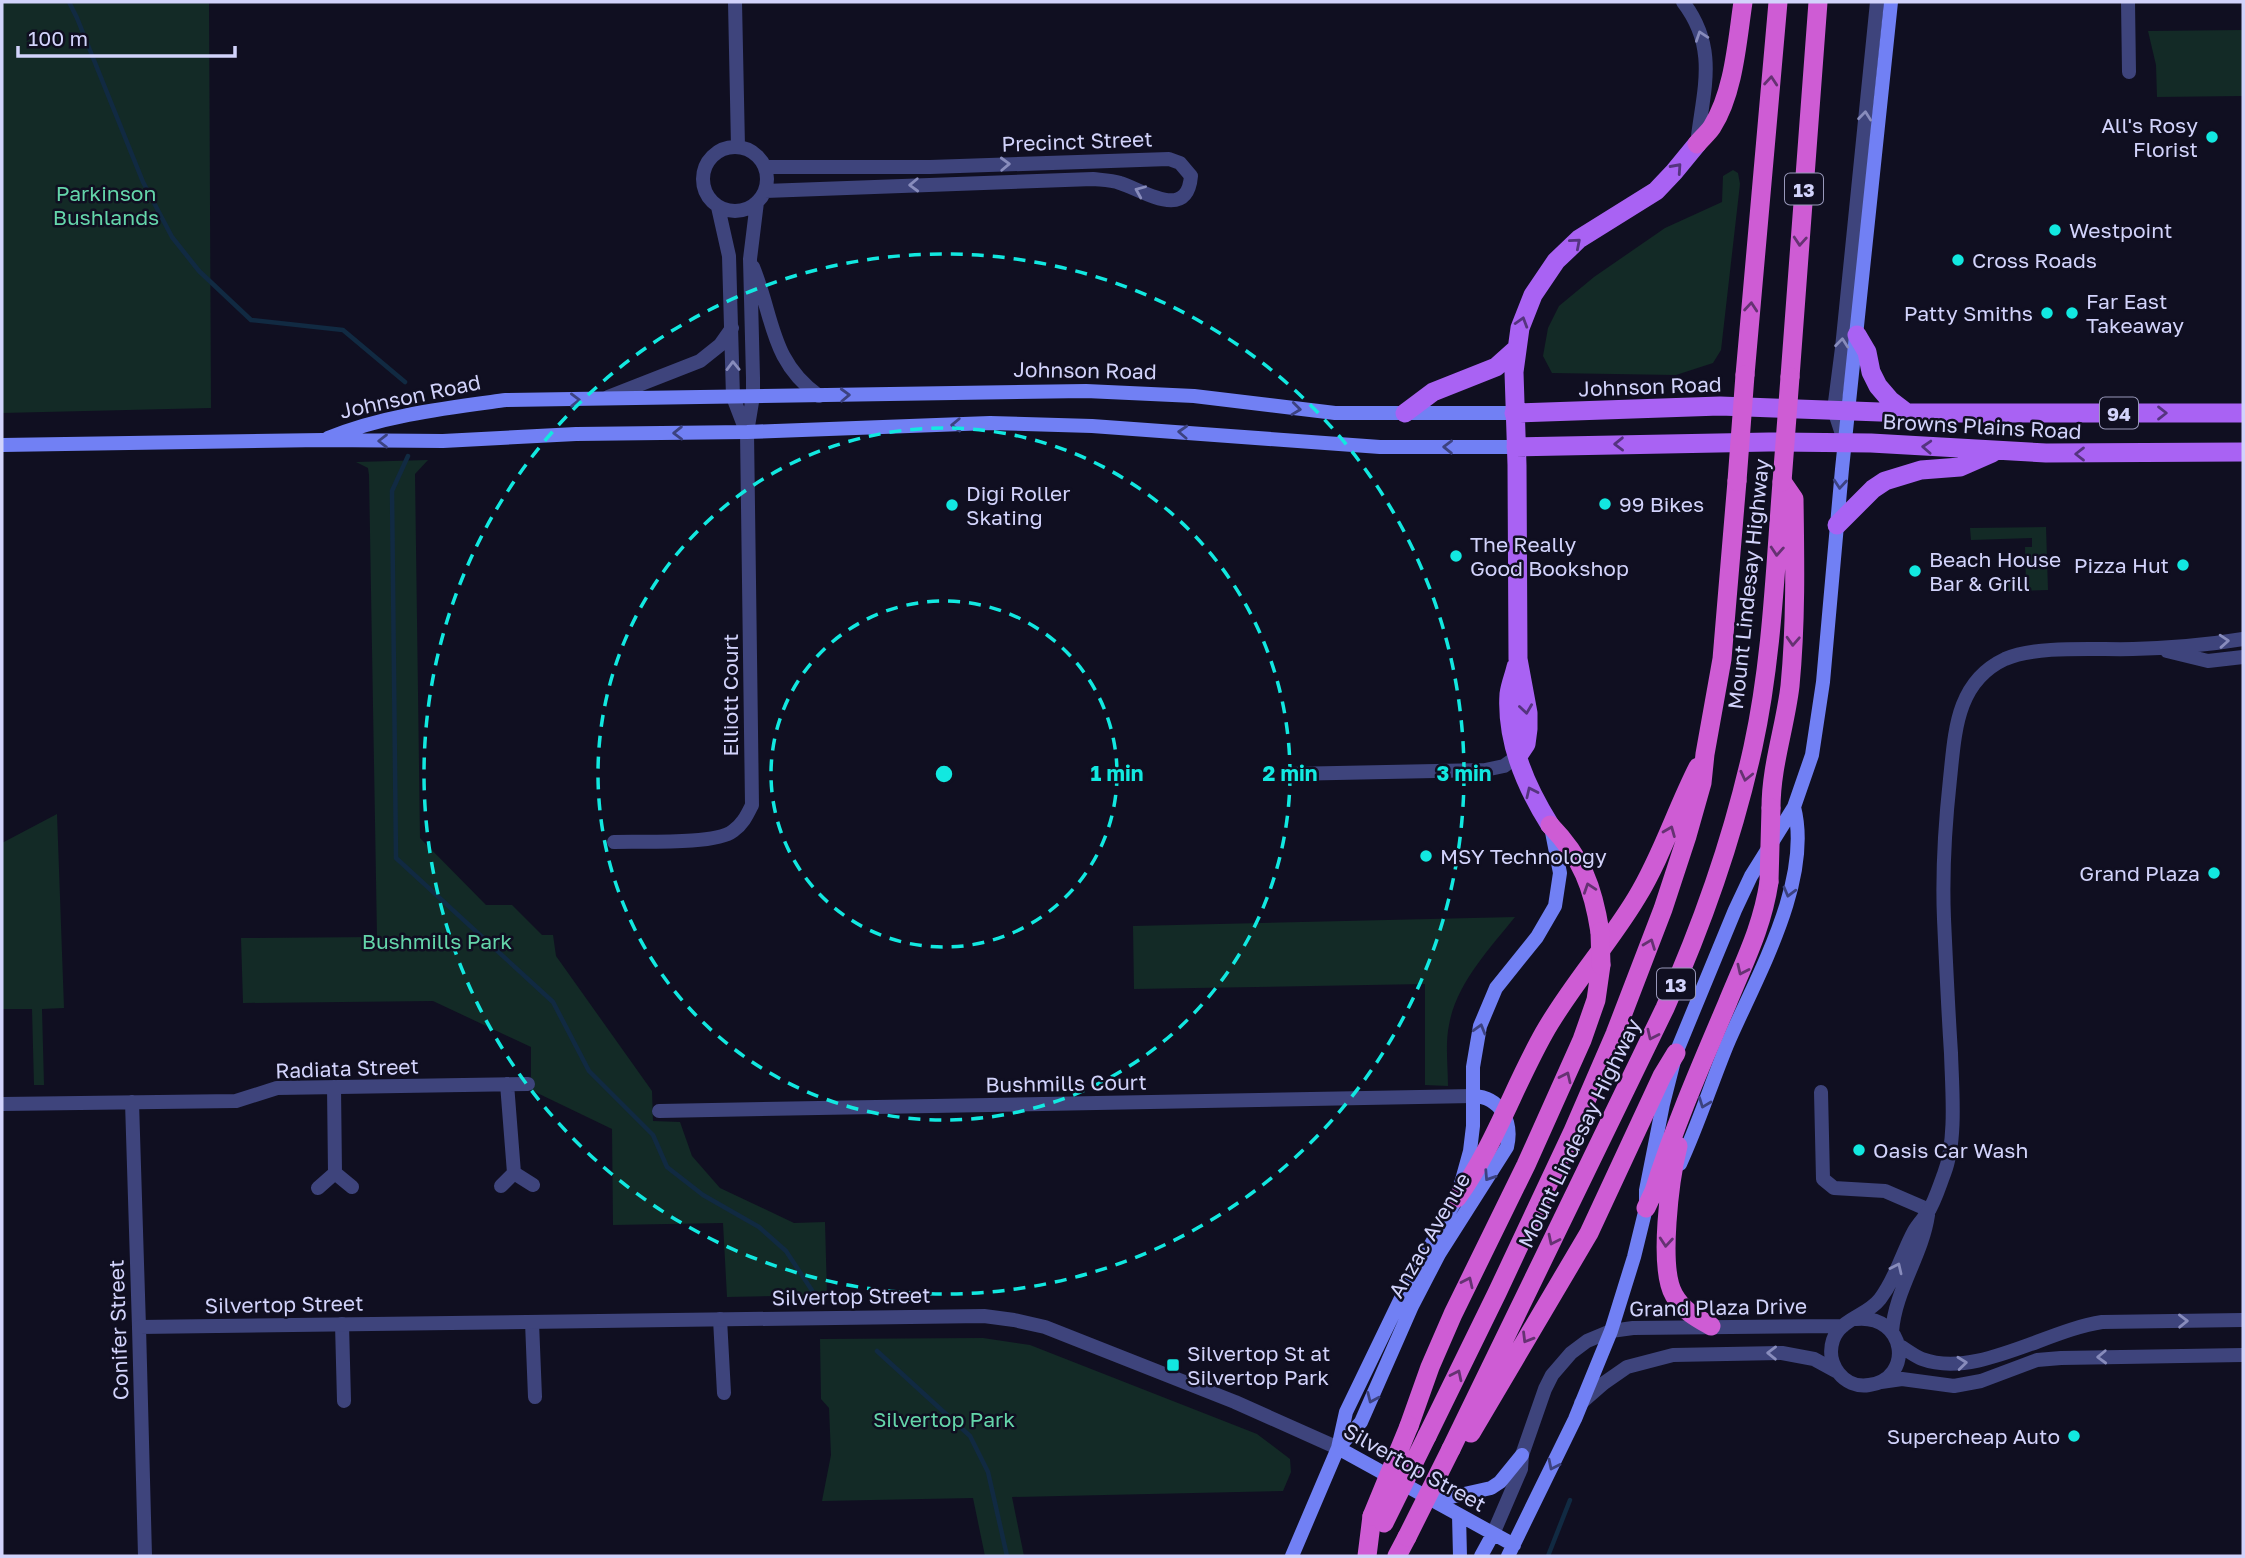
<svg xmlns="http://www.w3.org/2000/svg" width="2245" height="1558" viewBox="0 0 2245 1558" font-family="'Golos Text',sans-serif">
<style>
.green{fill:#132a26}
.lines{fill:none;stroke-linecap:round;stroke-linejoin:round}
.stream{stroke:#112a42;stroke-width:4.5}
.minor{stroke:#3e447c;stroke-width:14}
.tertiary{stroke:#3e447c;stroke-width:14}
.secondary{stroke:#7180f4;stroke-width:14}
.primary{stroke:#a962f3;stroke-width:19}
.trunk{stroke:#ce5cd4;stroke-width:19}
.trunk-bridge{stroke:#ce5cd4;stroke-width:19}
.oneway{stroke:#888cbc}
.oneway2{stroke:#653272}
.oneway3{stroke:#55347f}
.oneway4{stroke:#3c4280}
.ring{fill:none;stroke:#12e8e0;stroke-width:3.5;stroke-dasharray:12 9}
.poi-dot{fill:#12e8e0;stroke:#100f21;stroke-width:2.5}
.labels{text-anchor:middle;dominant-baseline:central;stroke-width:5;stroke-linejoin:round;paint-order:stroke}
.shield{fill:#100f21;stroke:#9898ba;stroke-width:2}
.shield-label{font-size:19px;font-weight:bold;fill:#d2d3fb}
.poi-label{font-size:21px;fill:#d2d3fb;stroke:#100f21;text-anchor:start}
.street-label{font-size:21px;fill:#d2d3fb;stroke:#100f21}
.park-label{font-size:21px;fill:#64d5aa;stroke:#100f21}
.centre{fill:#12e8e0;stroke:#100f21;stroke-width:3.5}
.ring-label{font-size:21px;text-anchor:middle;font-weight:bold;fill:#12e8e0;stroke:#100f21;stroke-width:5;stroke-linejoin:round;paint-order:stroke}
</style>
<rect width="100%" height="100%" fill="#100f21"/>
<!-- green -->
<path class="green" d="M2 2H209L211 408 2 413Z
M2243 30V96L2157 97 2156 65 2148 31Z
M1733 170 1738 173 1740 184 1721 350 1713 363 1676 375 1552 373 1543 356 1548 328 1559 306 1594 277 1665 228 1722 202 1723 176Z
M428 460 415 474 420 838 486 905H512L542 935H553L556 956 652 1091 653 1121 680 1122 692 1156 720 1188 794 1223 825 1222 827 1295 727 1297 723 1223 613 1225 612 1129 531 1090V1047L433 1001 243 1003 241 938 377 937 369 475 368 468 356 462Z
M2046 527 2048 590 1994 592V582H2026L2025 547H2032V538L1971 540 1970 528Z
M57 814 64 1008 42 1009 44 1085H34L32 1009H2V843Z
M1515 917C1490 948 1456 984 1449 1025 1445 1044 1448 1066 1448 1086L1425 1085V984L1134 989 1133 926Z
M983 1338 1030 1345 1257 1434 1290 1459 1291 1472 1283 1491 1012 1497 1024 1556H985L973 1498 822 1501 831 1455 829 1408 821 1399 820 1339Z"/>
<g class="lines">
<!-- stream -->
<path class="stream" d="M69 2 77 18 143 182 172 237 199 271 251 320 343 330 405 382
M408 456 392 491 396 858 553 1002 589 1071 653 1135 667 1167 703 1195 759 1227 786 1251 813 1292
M877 1351 970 1436 988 1472 1007 1556
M1548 1556 1570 1500"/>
<!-- minor -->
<path class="minor" d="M735 2 738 147
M1683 2C1719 49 1703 90 1697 144
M2128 2 2129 72
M703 179a32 32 0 1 1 64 0a32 32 0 1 1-64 0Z
M765 167H930L1169 159 1180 163 1191 176C1187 222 1143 190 1120 183 1111 180 1102 180 1093 179L765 191
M718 207 729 256 733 397 746 431
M753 267C774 318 770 361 819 396
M608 397 700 361 720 345 732 328
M1287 774 1485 770 1504 766 1518 756
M614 842C640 841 715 845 733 831 743 824 747 815 752 805L747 432 753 396V378L750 259 757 202
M507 1084 514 1173
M334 1087 335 1173
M1821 1092 1823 1179 1834 1188 1885 1191 1929 1210
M132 1102 139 1327
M2 1104 236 1101 277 1088 528 1084
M659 1111 1473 1096
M501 1186 514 1173 533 1185
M318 1188 335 1173 352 1187
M720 1319 724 1393
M532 1322 535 1397
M342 1324 344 1401"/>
<!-- tertiary -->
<path class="tertiary" d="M1845 443 1834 410 1842 348 1877 2
M2167 651 2208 661 2243 657
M1856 1319C1907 1314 1914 1379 1869 1385 1844 1389 1825 1364 1833 1340 1840 1319 1867 1316 1880 1299 1896 1278 1902 1253 1914 1231 1918 1224 1924 1218 1928 1212 1935 1201 1939 1187 1944 1174 1957 1141 1952 1088 1951 1053 1948 1008 1946 963 1944 919 1942 872 1945 825 1950 779 1955 732 1956 682 2005 659 2037 645 2097 650 2133 649 2169 648 2207 645 2243 639
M1892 1332C1895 1290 1922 1256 1928 1215
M1898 1345C1906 1349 1914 1356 1922 1359 1976 1379 2047 1330 2102 1322L2243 1320
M1881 1382 1902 1379 1954 1386 1981 1381 2037 1360 2061 1358 2243 1355
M1581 1403 1604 1383 1627 1367 1673 1355 1782 1353 1814 1359 1836 1371
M1493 1534 1521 1469 1522 1455 1545 1389 1552 1375 1571 1353 1587 1341 1611 1331 1633 1328 1843 1326
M145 1556 139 1327 984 1316 1014 1320 1045 1327 1235 1402 1338 1448"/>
<!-- secondary -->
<path class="secondary" d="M328 438C384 415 447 408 506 400L1086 391 1194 396 1335 413H1514
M2 445 323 440 443 441 576 434 747 432 990 423 1092 426 1380 447H1516
M1680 1164C1698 1125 1711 1084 1727 1045 1756 977 1813 881 1794 807
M1341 1445 1361 1422 1412 1306 1439 1254 1507 1147C1513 1122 1501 1097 1473 1096
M1338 1448 1514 1545
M1433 1501 1491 1488 1500 1482 1522 1455
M1459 1515 1460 1556
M1292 1556 1338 1448 1346 1412 1402 1296 1457 1198 1470 1151 1473 1126V1067L1480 1026 1496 988 1537 937 1555 906 1560 873 1551 827
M1481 1556 1493 1534
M1508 1556 1575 1419 1611 1331 1634 1257 1646 1208V1190L1663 1104 1676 1053 1735 910 1751 876 1794 807 1812 755 1823 682 1842 469 1891 2"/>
<!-- primary -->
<path class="primary" d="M1857 335 1867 352 1871 372 1878 386 1890 400 1907 413
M1405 413 1433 392 1496 367 1515 350
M1514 413 1720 406 1907 413H2243
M1516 447 1769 442 1871 443 2046 453 2243 452
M1837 525 1873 489 1885 481 1921 470 1960 467 1992 453
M1516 667C1514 676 1510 685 1509 694 1506 740 1526 787 1550 825
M1518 756 1526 744 1528 729V713L1518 659 1517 465 1514 372 1520 328 1533 295 1556 261 1579 239 1656 191 1674 172 1697 144"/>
<!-- trunk -->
<path class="trunk" d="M1697 144C1702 138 1708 133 1712 127 1734 92 1737 42 1743 2
M1745 375 1778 2
M1790 377 1818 2
M1771 808C1771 766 1785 728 1790 686 1796 624 1795 561 1794 499L1783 483
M1550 825C1582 858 1593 887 1600 932
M1678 1146C1670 1178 1658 1268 1674 1295 1682 1310 1697 1318 1711 1326
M1457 1198C1494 1147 1513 1088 1544 1033 1571 985 1609 944 1637 897 1662 856 1676 810 1698 767
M1646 1208 1654 1191C1674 1127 1701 1065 1727 1004 1744 962 1762 928 1769 882
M1409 1426 1430 1367 1453 1314 1526 1165 1582 1040 1596 1000 1601 965
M1471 1433 1589 1233 1662 1076 1676 1053
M1427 1436 1497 1293 1573 1131 1615 1034 1663 909 1687 836 1702 783 1705 754 1722 659 1737 481
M1451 1449 1665 1008C1703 923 1733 838 1753 747 1772 660 1775 571 1782 482
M1367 1556 1372 1516
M1397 1556 1407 1537"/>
<!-- trunk-bridge -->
<path class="trunk-bridge" d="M1737 481 1745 375
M1782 482 1790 377
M1769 882 1771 808
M1600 932 1601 965
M1372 1516 1409 1426
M1384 1523 1427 1436
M1407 1537 1451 1449"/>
</g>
<!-- one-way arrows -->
<defs><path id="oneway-chevron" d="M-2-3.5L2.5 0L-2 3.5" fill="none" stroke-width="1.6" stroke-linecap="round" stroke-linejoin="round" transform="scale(1.75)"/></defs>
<g class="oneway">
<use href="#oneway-chevron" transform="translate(1701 36) rotate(-109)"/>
<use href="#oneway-chevron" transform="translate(1865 116) rotate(-84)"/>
<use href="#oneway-chevron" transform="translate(1005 164) rotate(-2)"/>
<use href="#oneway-chevron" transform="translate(914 185) rotate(178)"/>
<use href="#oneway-chevron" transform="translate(1140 191) rotate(-157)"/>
<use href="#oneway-chevron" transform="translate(1842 343) rotate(-84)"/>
<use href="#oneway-chevron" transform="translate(733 366) rotate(-91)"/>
<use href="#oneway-chevron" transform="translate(2224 641) rotate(-4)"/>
<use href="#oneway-chevron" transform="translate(1897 1268) rotate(-65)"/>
<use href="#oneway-chevron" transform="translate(2183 1321) rotate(-1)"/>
<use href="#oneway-chevron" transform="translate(1772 1353) rotate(-179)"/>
<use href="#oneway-chevron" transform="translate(2102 1357) rotate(178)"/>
<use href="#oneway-chevron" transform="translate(1962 1363) rotate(-6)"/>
</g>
<g class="oneway2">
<use href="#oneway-chevron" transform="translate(1771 81) rotate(-85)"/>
<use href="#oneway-chevron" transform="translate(1800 241) rotate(94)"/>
<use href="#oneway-chevron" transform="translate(1751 307) rotate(-85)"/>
<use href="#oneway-chevron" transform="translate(1777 551) rotate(94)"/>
<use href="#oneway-chevron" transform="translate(1793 641) rotate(93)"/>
<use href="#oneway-chevron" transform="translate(1746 776) rotate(103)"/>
<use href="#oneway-chevron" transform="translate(1670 831) rotate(-68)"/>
<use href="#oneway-chevron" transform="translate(1589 888) rotate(-109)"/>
<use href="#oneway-chevron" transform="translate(1650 944) rotate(-69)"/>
<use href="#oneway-chevron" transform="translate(1742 970) rotate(115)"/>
<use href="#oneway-chevron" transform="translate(1652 1035) rotate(115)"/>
<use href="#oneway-chevron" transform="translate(1566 1077) rotate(-65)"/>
<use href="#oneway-chevron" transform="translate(1553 1240) rotate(116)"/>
<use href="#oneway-chevron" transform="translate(1666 1242) rotate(95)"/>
<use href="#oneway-chevron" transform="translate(1468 1282) rotate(-65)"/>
<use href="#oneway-chevron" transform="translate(1527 1338) rotate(121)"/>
<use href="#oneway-chevron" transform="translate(1457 1375) rotate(-64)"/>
</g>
<g class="oneway3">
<use href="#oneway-chevron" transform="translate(1677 168) rotate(-48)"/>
<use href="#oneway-chevron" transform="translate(1576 243) rotate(-41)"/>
<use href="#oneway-chevron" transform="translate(1522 322) rotate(-73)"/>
<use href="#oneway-chevron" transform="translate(2162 413)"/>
<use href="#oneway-chevron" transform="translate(1619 444) rotate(179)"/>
<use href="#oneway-chevron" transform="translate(1927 447) rotate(-177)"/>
<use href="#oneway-chevron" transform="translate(2080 454) rotate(-180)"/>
<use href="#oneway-chevron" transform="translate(1526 709) rotate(82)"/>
<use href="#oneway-chevron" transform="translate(1531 792) rotate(-115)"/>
</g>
<g class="oneway4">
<use href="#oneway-chevron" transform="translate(845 395) rotate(-2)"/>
<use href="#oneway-chevron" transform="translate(575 400) rotate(-1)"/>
<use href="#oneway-chevron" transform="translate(1296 409) rotate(7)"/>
<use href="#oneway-chevron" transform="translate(956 425) rotate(178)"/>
<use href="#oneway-chevron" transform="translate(1183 432) rotate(-177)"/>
<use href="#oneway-chevron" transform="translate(678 433) rotate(179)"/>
<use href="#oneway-chevron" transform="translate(383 441) rotate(180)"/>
<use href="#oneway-chevron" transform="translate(1448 447) rotate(-179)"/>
<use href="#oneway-chevron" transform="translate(1840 484) rotate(95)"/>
<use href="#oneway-chevron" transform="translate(1789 892) rotate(105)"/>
<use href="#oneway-chevron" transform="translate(1480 1029) rotate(-74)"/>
<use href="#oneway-chevron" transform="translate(1704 1103) rotate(111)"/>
<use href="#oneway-chevron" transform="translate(1489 1176) rotate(123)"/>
<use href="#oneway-chevron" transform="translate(1372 1398) rotate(114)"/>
<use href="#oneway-chevron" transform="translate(1553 1465) rotate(116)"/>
</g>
<!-- distance rings -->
<g class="ring">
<circle cx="944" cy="774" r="173"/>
<circle cx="944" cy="774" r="346"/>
<circle cx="944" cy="774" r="520"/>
</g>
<!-- markers -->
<g class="poi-dot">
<circle cx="2212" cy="137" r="7"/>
<circle cx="2055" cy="230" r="7"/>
<circle cx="1958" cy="260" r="7"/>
<circle cx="2047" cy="313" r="7"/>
<circle cx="2072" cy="313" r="7"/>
<circle cx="1605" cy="504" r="7"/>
<circle cx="952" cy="505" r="7"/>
<circle cx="1456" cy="556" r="7"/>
<circle cx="2183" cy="565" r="7"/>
<circle cx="1915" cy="571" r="7"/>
<circle cx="1426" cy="856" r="7"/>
<circle cx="2214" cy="873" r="7"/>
<circle cx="1859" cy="1150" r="7"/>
<rect x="1166" y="1358" width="14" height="14" rx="3.5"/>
<circle cx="2074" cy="1436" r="7"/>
</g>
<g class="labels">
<!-- shield labels -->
<g class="shield">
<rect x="1785" y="173.5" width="38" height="31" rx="5"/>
<rect x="2100" y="397.5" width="38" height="31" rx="5"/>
<rect x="1657" y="968.5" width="38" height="31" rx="5"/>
</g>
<g class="shield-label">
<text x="1804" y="189">13</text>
<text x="2119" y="413">94</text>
<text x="1676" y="984">13</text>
</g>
<!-- poi labels -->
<g class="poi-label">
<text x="2198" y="125" text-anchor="end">All's Rosy<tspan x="2198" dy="24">Florist</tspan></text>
<text x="2069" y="230">Westpoint</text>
<text x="1972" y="260">Cross Roads</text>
<text x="2086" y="301">Far East<tspan x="2086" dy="24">Takeaway</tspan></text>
<text x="2033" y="313" text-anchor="end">Patty Smiths</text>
<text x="966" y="493">Digi Roller<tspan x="966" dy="24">Skating</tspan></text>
<text x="1619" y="504">99 Bikes</text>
<text x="1470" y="544">The Really<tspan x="1470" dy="24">Good Bookshop</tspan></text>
<text x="1929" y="559">Beach House<tspan x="1929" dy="24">Bar &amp; Grill</tspan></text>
<text x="2169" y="565" text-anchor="end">Pizza Hut</text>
<text x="1440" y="856">MSY Technology</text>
<text x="2200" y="873" text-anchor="end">Grand Plaza</text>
<text x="1873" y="1150">Oasis Car Wash</text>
<text x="1187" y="1353">Silvertop St at<tspan x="1187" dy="24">Silvertop Park</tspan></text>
<text x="2060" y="1436" text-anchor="end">Supercheap Auto</text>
</g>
<!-- street labels -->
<g class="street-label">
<text transform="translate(1077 141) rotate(-2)">Precinct Street</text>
<text transform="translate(1085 370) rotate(1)">Johnson Road</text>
<text transform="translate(1650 386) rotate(-2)">Johnson Road</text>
<text transform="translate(410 396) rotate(-12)">Johnson Road</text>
<text transform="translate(1982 426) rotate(3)">Browns Plains Road</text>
<text transform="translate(1748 584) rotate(-84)">Mount Lindesay Highway</text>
<text transform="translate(730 695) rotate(-90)">Elliott Court</text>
<text transform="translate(347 1068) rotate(-2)">Radiata Street</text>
<text transform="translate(1066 1083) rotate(-1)">Bushmills Court</text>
<text transform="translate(1579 1133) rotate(-64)">Mount Lindesay Highway</text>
<text transform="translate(1429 1235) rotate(-60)">Anzac Avenue</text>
<text transform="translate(851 1296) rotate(-1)">Silvertop Street</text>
<text transform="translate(284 1304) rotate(-1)">Silvertop Street</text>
<text transform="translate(1718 1307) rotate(-1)">Grand Plaza Drive</text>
<text transform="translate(118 1330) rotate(-92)">Conifer Street</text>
<text transform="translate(1415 1467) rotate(29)">Silvertop Street</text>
</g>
<!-- park labels -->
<g class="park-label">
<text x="106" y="193">Parkinson<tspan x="106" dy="24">Bushlands</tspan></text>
<text x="437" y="941">Bushmills Park</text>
<text x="944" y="1419">Silvertop Park</text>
</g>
</g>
<circle cx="944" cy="774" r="10" class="centre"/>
<g class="ring-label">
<text x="1117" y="781">1 min</text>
<text x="1290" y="781">2 min</text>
<text x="1464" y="781">3 min</text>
</g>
<!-- border -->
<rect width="2245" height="1558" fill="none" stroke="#d2d3fb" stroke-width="7"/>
<!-- scale -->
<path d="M18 46v10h217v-10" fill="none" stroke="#d2d3fb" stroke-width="3.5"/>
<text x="28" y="46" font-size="21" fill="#d2d3fb" stroke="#100f21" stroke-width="5" paint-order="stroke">100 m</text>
</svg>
